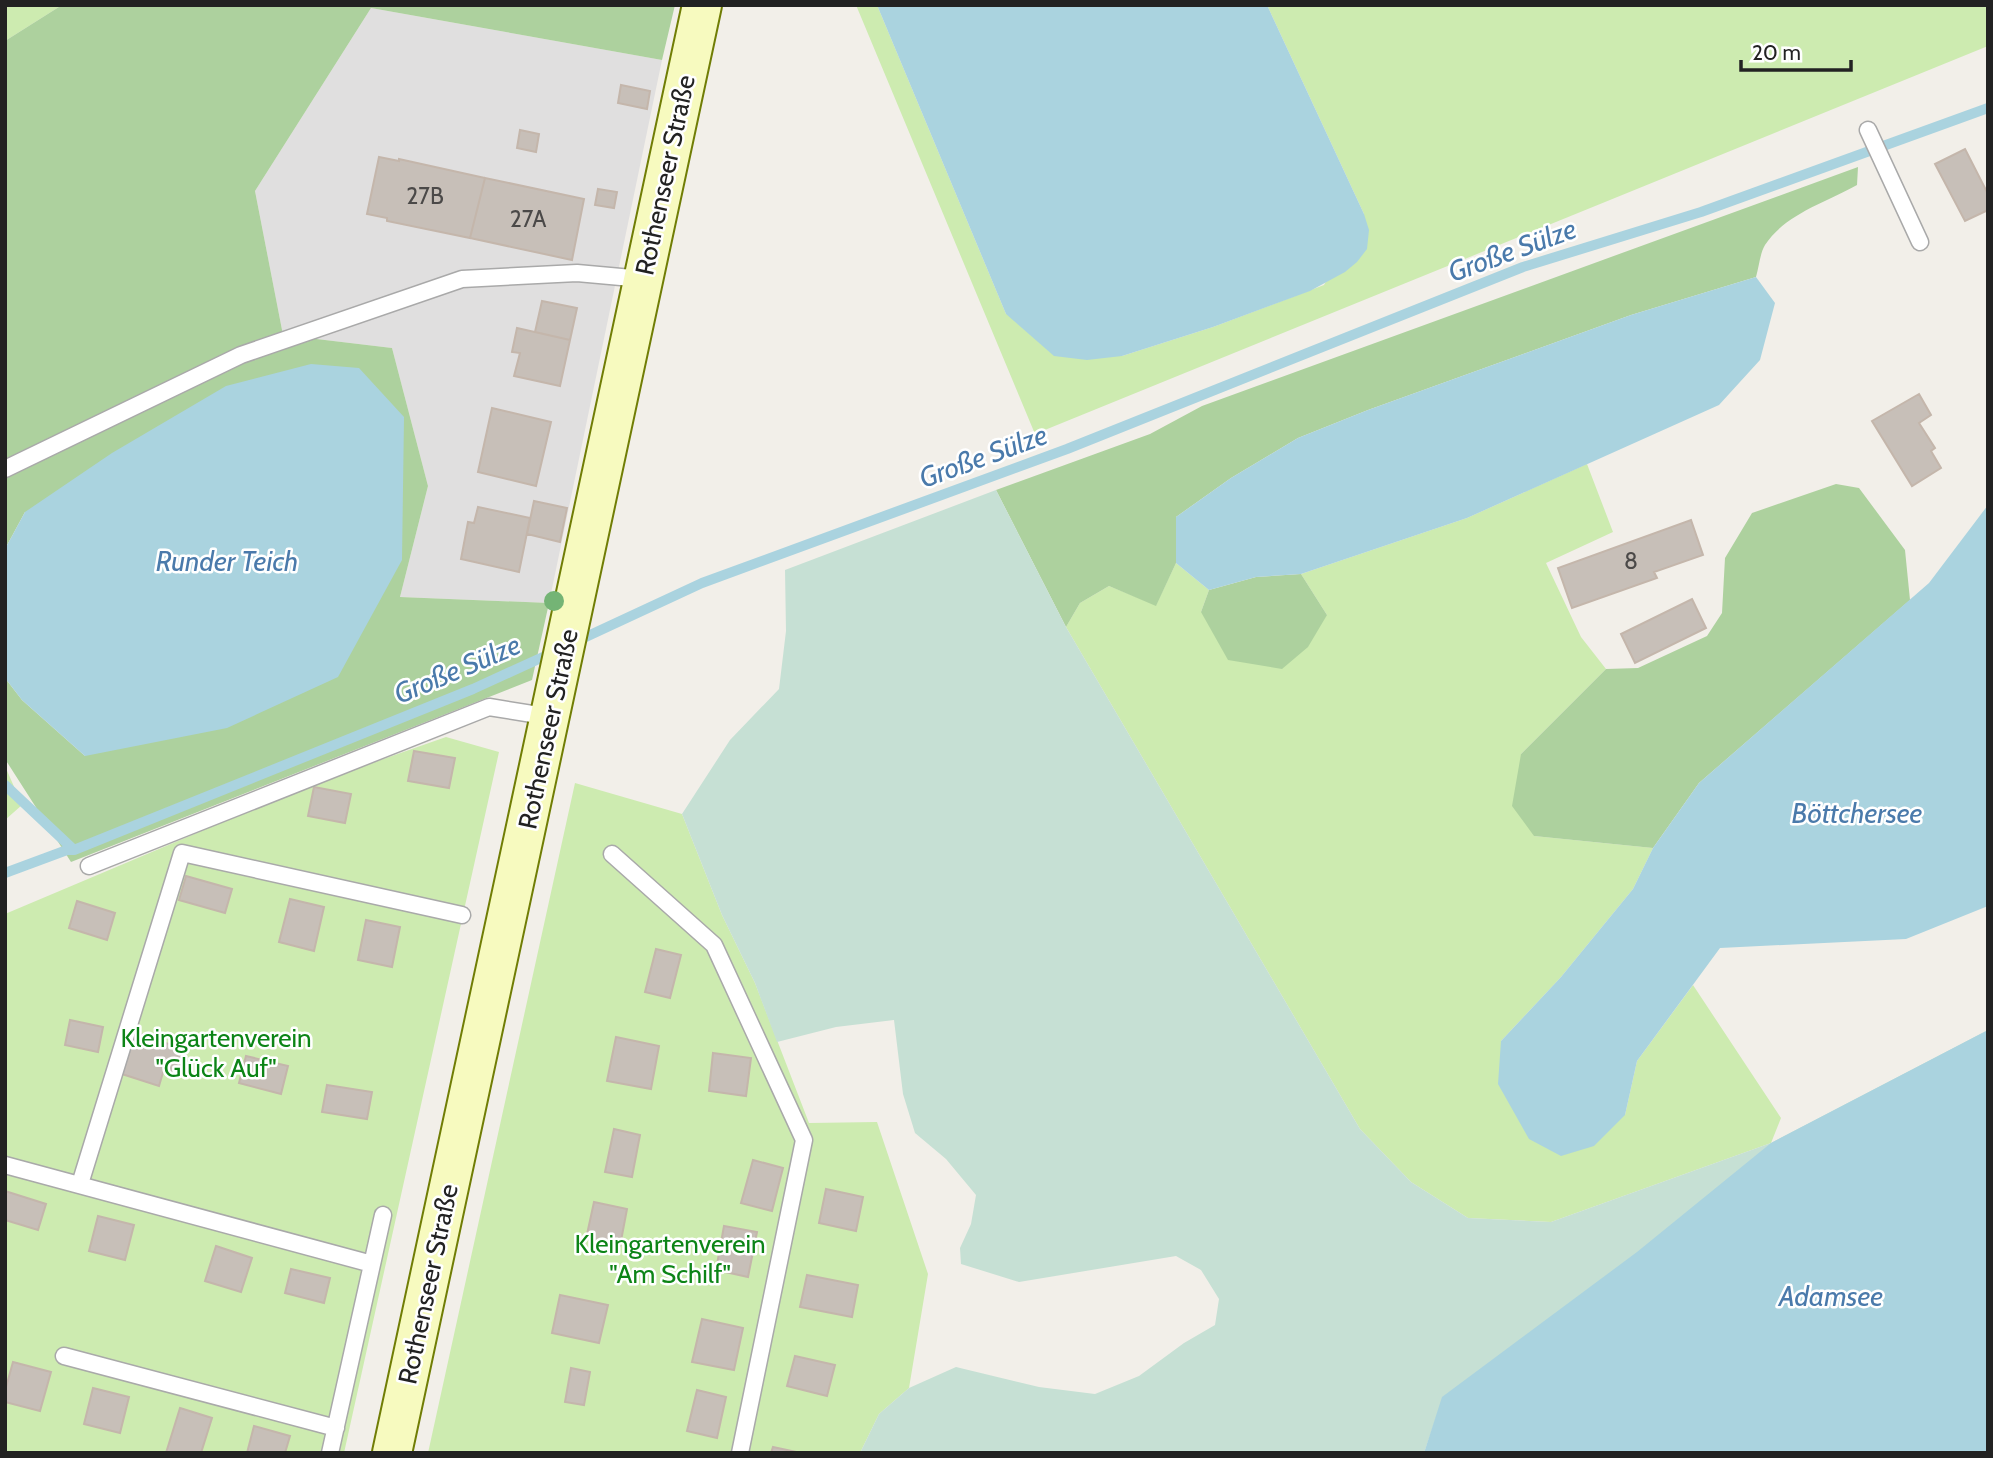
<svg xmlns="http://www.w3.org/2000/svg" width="1993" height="1458" viewBox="0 0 1993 1458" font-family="Cabin,sans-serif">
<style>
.residential{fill:#e0dfdf}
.grass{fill:#cdebb0}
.forest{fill:#add19e}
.wetland{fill:#c6e0d4}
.water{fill:#aad3df}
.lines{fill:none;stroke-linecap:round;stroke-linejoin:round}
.stream{stroke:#aad3df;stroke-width:10}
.building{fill:#c7bfb8;stroke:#c4b6ab;stroke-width:2}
.lane-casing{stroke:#a9a9a9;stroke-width:19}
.secondary-casing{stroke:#707d05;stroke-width:42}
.lane{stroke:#fff;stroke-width:16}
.secondary{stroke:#f7fabf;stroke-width:38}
.tree{fill:#74b475}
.labels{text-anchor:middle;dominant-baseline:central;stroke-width:5;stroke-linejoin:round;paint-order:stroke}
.number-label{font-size:23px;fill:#4b4948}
.street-label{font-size:26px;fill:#222;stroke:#fff}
.park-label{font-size:26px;fill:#0c8416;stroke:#fff}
.water-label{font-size:28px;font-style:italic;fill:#4a7aab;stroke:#fff}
</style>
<rect width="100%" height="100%" fill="#f2efe9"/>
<!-- residential -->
<path class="residential" d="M371 8 662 60 549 603 400 597 428 486 392 348 283 335 255 191Z"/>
<!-- grass -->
<path class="grass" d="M5 5H62L5 41Z
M856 5H877L1006 314 1122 356 1213 327 1324 285 1364 214 1267 5H1988V46L1035 434Z
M1587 464 1613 532 1546 563 1581 637 1606 669 1521 754 1534 836 1653 848 1633 889 1561 977 1501 1041 1625 1115 1637 1061 1693 985 1781 1118 1771 1143 1551 1222 1468 1218 1411 1182 1360 1129 1066 627 1080 603 1109 586 1156 605 1176 563 1209 590 1201 612 1327 615 1301 574 1467 518Z
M446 737 499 752 344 1453H5V914L315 783Z
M5 766 22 805 5 820Z
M575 783 682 814 722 915 755 983 809 1123 877 1122 928 1274 909 1388 879 1414 860 1453H428Z"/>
<!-- forest -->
<path class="forest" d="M62 5H675L662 60 371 8 255 191 283 335 392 348 428 486 400 597 549 603 532 680 71 862 5 759V678L22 700 85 756 25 512 5 549V41Z
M1858 167 1857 185C1827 202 1785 214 1765 245 1760 253 1759 267 1756 277L1631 315 1368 410 1298 438 1231 478 1176 517V563L1156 606 1109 586 1080 603 1066 627 996 490 1150 434 1202 406Z
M1836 484 1859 488 1905 550 1910 600 1699 783 1653 848 1534 836 1512 806 1521 754 1606 669 1638 668 1707 636 1722 613 1725 558 1752 513Z
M1301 574 1327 615 1308 647 1282 669 1228 660 1201 612 1209 590 1256 577Z"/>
<!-- wetland -->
<path class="wetland" d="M996 490 1066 627 1360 1129 1411 1182 1468 1218 1551 1222 1771 1143 1988 1030 1443 1397 1424 1453H860L879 1414 909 1388 956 1367 1039 1387 1095 1394 1139 1376 1184 1343 1215 1325 1219 1299 1201 1270 1176 1256 1019 1282 961 1264 960 1248 971 1224 976 1195 946 1159 915 1133 903 1094 894 1020 836 1027 777 1042 755 983 722 915 682 814 730 740 779 689 786 631 785 570Z"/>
<!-- water -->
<path class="water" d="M877 5H1267L1364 214 1369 230 1367 249 1357 262 1345 272 1310 291 1213 327 1122 356 1087 360 1054 356 1006 314Z
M1756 277 1775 303 1760 360 1719 405 1467 518 1301 574 1256 577 1209 590 1176 563V517L1231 478 1298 438 1368 410 1631 315Z
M311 364 359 368 404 417 402 560 338 677 227 728 85 756 22 700 5 678V549L25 512 112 453 226 386Z
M1988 505V906L1906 939 1720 948 1637 1061 1625 1115 1594 1146 1561 1156 1529 1139 1498 1084 1501 1041 1561 977 1633 889 1653 848 1699 783 1929 583Z
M1988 1030V1453H1424L1442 1397 1637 1252 1771 1143Z"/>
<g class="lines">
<!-- stream -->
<path class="stream" d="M575 642 702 583 1067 449 1523 267 1701 212 1988 108
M5 785 74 850
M5 873 67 850H74L473 689 554 652"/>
</g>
<!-- building -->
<path class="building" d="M621 85 650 91 647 109 618 103Z
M520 130 539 134 536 152 517 148Z
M1965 149 1988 194V210L1965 221 1935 164Z
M379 157 399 161V159L485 178 470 238 387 221V218L367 214Z
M485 178 584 199 572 260 470 238Z
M598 189 617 192 614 208 595 205Z
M542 301 577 308 570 340 535 332Z
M517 328 570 340 560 386 514 376 520 353 512 352Z
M1919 394 1931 415 1919 423 1935 448 1931 451 1941 468 1912 486 1872 421Z
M492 408 551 422 536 486 478 472Z
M534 501 567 508 560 542 527 534Z
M478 507 530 518 519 572 461 559 468 522 474 523Z
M1691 520 1703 555 1654 572 1657 578 1572 608 1558 568Z
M1692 599 1706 628 1635 663 1621 634Z
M414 751 455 758 449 788 408 781Z
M314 787 351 794 345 823 308 816Z
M186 876 232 889 225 913 179 900Z
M290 899 324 907 314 951 279 942Z
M77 901 115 913 107 940 69 928Z
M366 920 400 927 392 967 358 960Z
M656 949 681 955 670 998 645 992Z
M70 1020 103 1027 98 1052 65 1045Z
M136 1032 185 1050 177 1074 164 1069 159 1086 122 1074Z
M616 1037 659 1046 651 1089 607 1081Z
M713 1053 751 1058 746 1096 709 1091Z
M246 1056 288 1066 281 1094 239 1083Z
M327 1085 372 1092 367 1119 322 1112Z
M614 1129 640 1135 632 1177 605 1172Z
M753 1160 783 1168 772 1211 741 1203Z
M826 1189 863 1197 856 1231 819 1223Z
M5 1191 46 1204 38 1230 5 1220Z
M594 1202 627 1209 620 1246 586 1239Z
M98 1216 134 1225 125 1260 89 1251Z
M724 1226 757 1232 748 1277 716 1270Z
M216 1246 252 1258 241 1292 205 1281Z
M291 1269 330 1278 324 1303 285 1293Z
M807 1275 858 1285 852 1317 800 1307Z
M560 1295 608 1305 599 1343 552 1333Z
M702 1319 743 1328 734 1370 692 1362Z
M795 1356 835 1365 827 1396 787 1386Z
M13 1362 51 1372 40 1411 5 1402V1391Z
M571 1368 590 1372 584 1405 565 1402Z
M93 1388 129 1397 120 1433 84 1424Z
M697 1390 726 1397 717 1438 687 1431Z
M180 1408 212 1418 201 1453H166Z
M254 1426 290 1436 285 1453H247Z
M773 1447 801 1453H771Z"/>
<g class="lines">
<defs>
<path id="lane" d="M1868 130 1920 242
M5 469 241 355 462 279 577 273 643 279
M612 854 714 945 804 1140 740 1453
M89 866 489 707 551 717
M5 1165 372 1264
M80 1184 182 853 462 915
M64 1356 336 1428
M330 1453 383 1215"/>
<path id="secondary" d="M392 1453 702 5"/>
</defs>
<!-- lane casing -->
<use href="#lane" class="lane-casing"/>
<!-- secondary casing -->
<use href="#secondary" class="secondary-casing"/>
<!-- lane -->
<use href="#lane" class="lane"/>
<!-- secondary -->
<use href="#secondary" class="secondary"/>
</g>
<!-- trees -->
<circle class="tree" cx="554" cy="601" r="10"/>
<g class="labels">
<!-- number labels -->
<g class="number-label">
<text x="425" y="196">27B</text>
<text x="528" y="219">27A</text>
<text x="1631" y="561">8</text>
</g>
<!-- street labels -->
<g class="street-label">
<text transform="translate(665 175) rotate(-78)">Rothenseer Straße</text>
<text transform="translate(548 729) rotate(-78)">Rothenseer Straße</text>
<text transform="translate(428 1284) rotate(-78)">Rothenseer Straße</text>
</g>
<!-- park labels -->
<g class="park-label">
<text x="216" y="1038">Kleingartenverein<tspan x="216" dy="30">"Glück Auf"</tspan></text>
<text x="670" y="1244">Kleingartenverein<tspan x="670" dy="30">"Am Schilf"</tspan></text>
</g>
<!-- water labels -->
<g class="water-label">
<text transform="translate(1512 250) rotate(-20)">Große Sülze</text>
<text transform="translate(983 456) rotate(-20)">Große Sülze</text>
<text x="227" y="561">Runder Teich</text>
<text transform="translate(457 669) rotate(-23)">Große Sülze</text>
<text x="1857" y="813">Böttchersee</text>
<text x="1831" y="1296">Adamsee</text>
</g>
</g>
<!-- border -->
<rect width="1993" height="1458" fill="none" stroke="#222222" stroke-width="14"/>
<!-- scale -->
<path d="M1741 60v10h110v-10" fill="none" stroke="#222222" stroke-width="3.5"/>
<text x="1752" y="60" font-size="21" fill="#222222" stroke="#ffffff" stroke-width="5" paint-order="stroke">20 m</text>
</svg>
